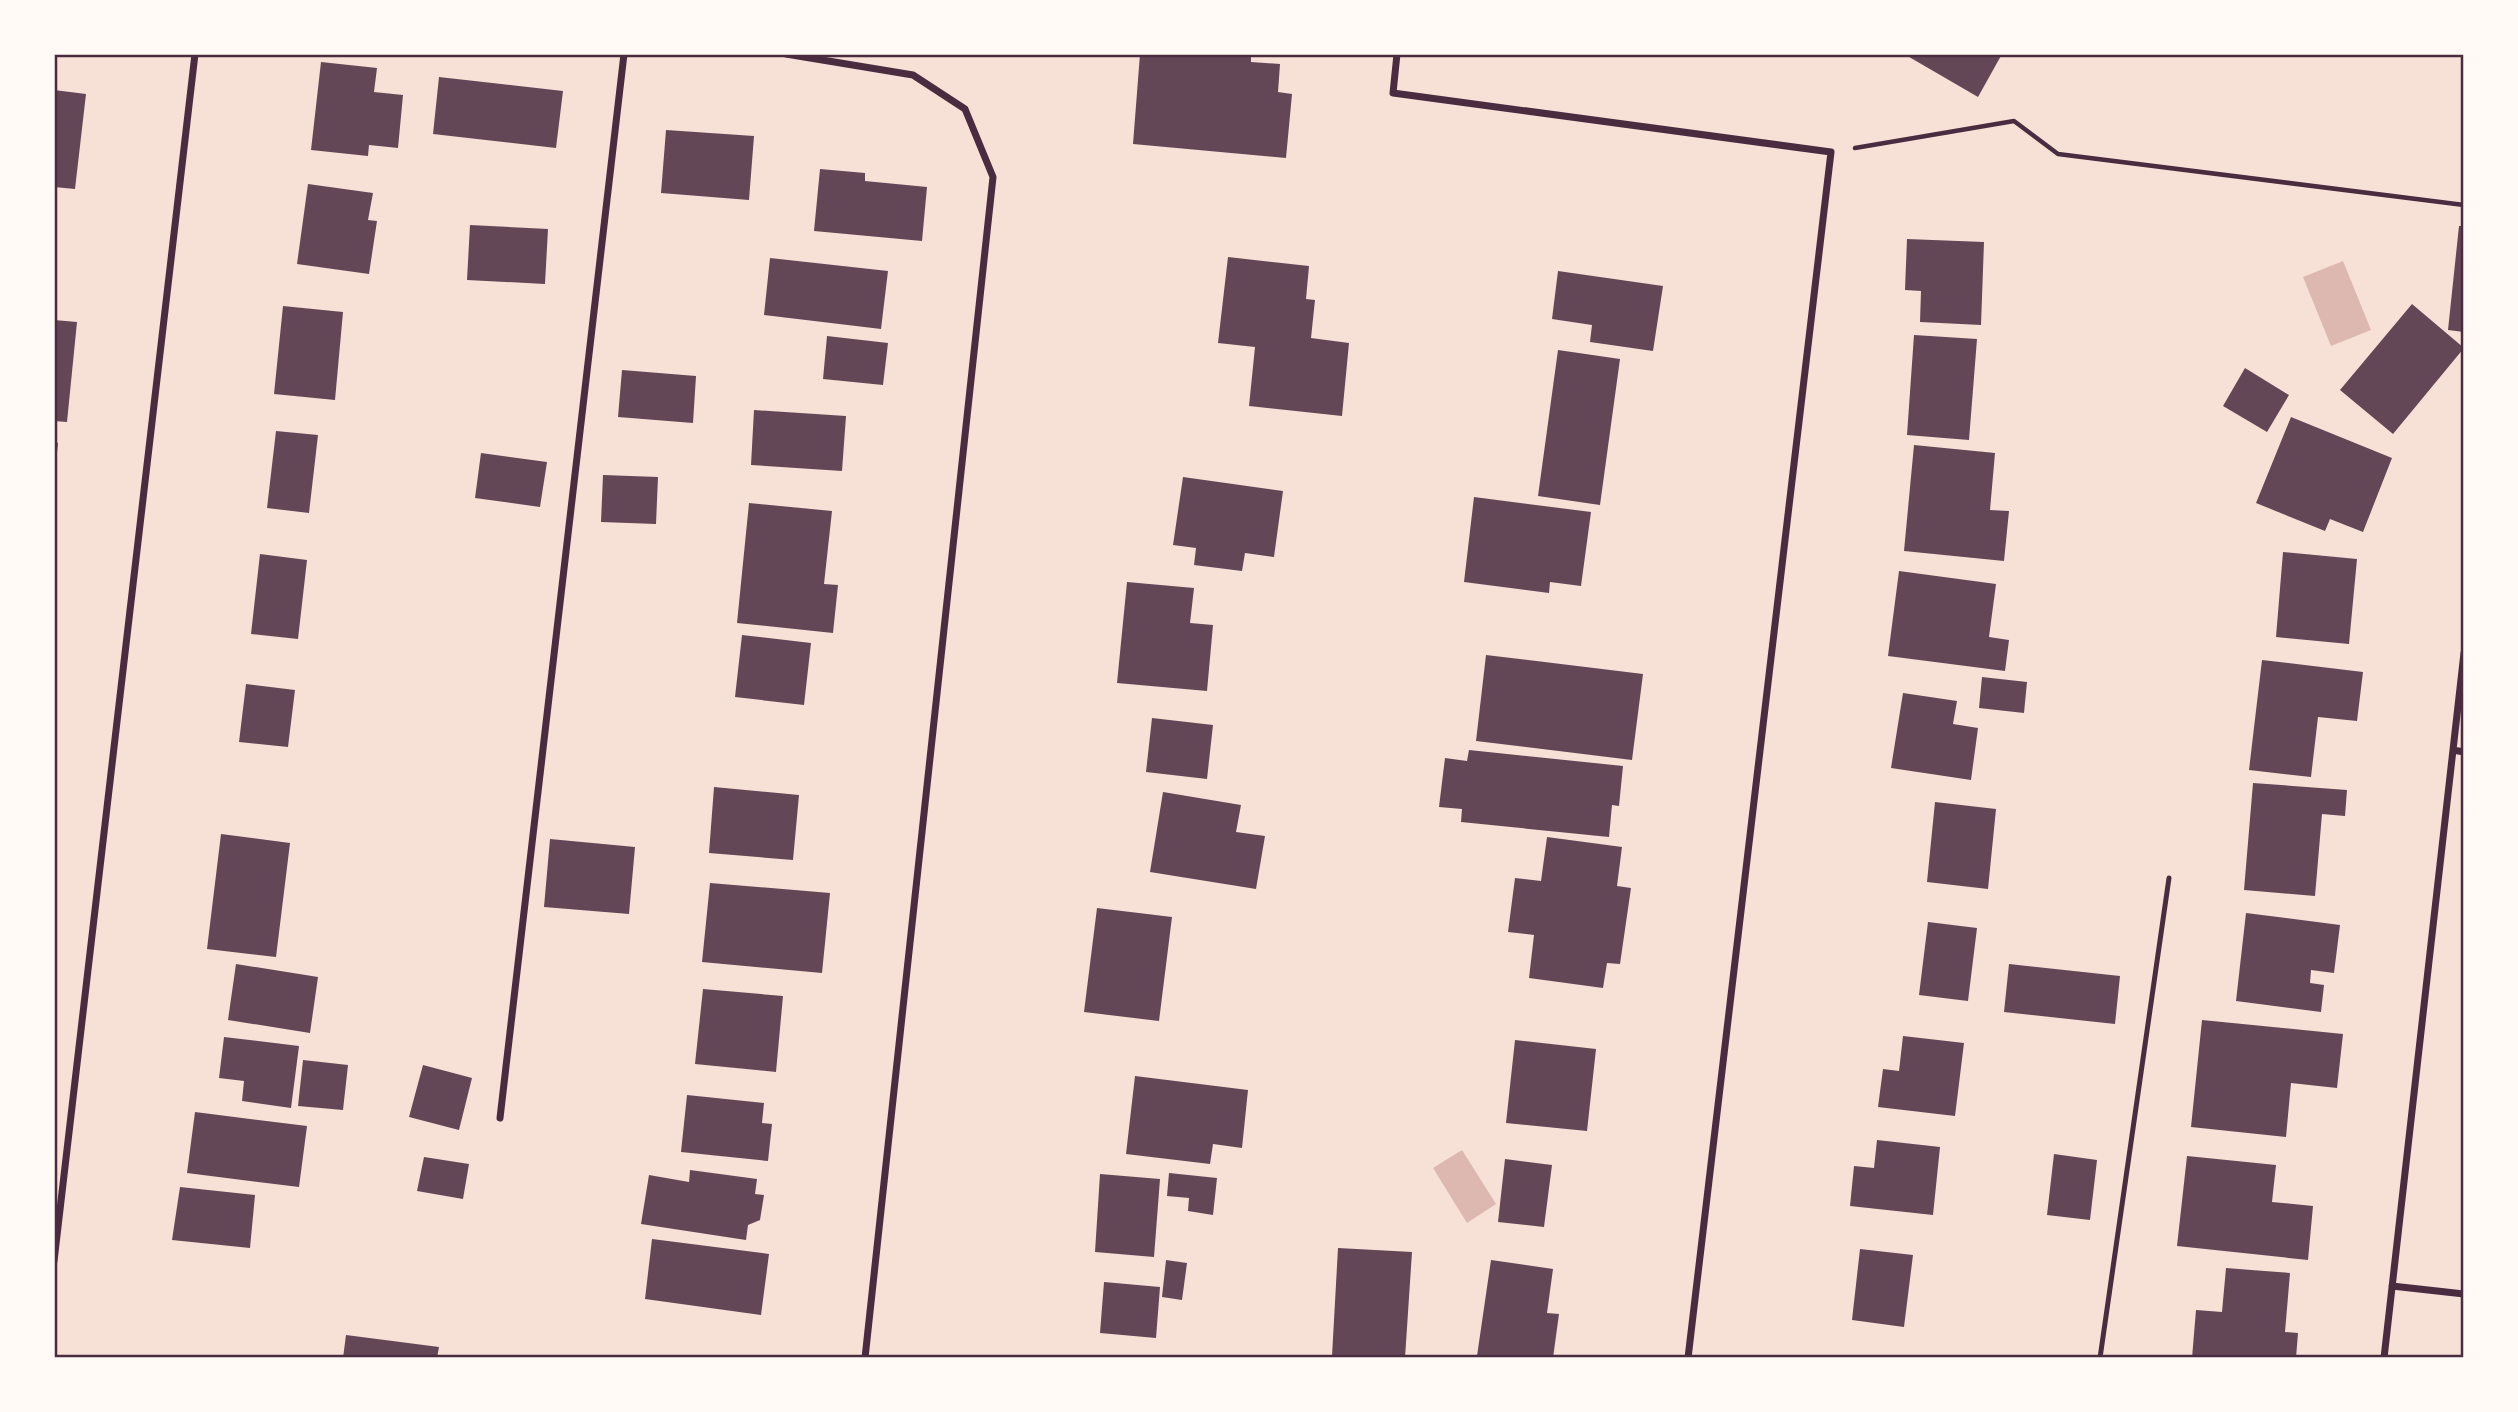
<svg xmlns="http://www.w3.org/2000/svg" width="2518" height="1412" viewBox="0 0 2518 1412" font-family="'Roboto Condensed',sans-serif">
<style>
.water{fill:#dcb8b0}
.building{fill:#644757}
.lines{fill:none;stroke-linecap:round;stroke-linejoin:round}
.path{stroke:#4a2c40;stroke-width:4.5}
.service{stroke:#4a2c40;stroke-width:5}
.minor{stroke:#4a2c40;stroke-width:7}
.neatline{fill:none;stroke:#4a2c40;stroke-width:2.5}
</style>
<rect width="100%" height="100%" fill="#f7e1d7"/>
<!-- water -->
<path class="water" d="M2343 261 2371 330 2331 346 2303 277Z
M1462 1150 1496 1204 1467 1223 1433 1168Z"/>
<!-- building -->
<path class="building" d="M1140 54H1251V62L1280 64 1278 92 1292 94 1286 158 1133 144Z
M1904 54H2002L1978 97Z
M321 62 377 68 374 92 403 95 398 148 369 145 368 156 311 150Z
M439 77 563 91 556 148 433 134Z
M54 90 86 94 75 189 54 187Z
M666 130 754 136 749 200 661 193Z
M820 169 865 173V181L927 187 922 241 814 231Z
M308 184 373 193 368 220 377 221 369 274 297 264Z
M470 225 548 229 545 284 467 280Z
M2459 226H2464V332L2448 330Z
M1907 239 1984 242 1981 325 1920 322 1921 291 1905 290Z
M1228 257 1309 266 1306 299 1315 300 1311 338 1349 343 1342 416 1249 406 1255 347 1218 343Z
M770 258 888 271 881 329 764 315Z
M1558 271 1663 286 1653 351 1590 342 1592 325 1552 319Z
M2412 304 2464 348 2393 434 2340 390Z
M283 306 343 312 335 400 274 394Z
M54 320 77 322 67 422 54 421Z
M1914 335 1977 339 1969 440 1907 435Z
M827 336 888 343 883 385 823 379Z
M1558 350 1620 359 1600 505 1538 496Z
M2245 368 2289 395 2267 432 2223 406Z
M622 370 696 376 693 423 618 417Z
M754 410 846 416 842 471 751 465Z
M2291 417 2392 458 2363 532 2330 519 2325 531 2256 503Z
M276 431 318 435 309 513 267 508Z
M54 442 58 443 56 462H54Z
M1914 445 1995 453 1990 510 2009 511 2004 561 1904 551Z
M481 453 547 462 540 507 475 498Z
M603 475 658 477 656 524 601 522Z
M1183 477 1283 491 1274 557 1245 553 1242 571 1194 565 1196 548 1173 545Z
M1474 497 1591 512 1581 586 1550 582 1549 593 1464 582Z
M749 503 832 511 824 584 838 585 833 633 737 623Z
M2283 552 2357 559 2349 644 2276 637Z
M260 554 307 560 298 639 251 634Z
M1899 571 1996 584 1989 637 2009 640 2005 671 1888 656Z
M1127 582 1194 588 1190 623 1213 625 1207 691 1117 683Z
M742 635 811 643 804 705 735 697Z
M1486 655 1643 674 1632 760 1476 741Z
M2262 660 2363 672 2357 721 2318 717 2311 777 2249 770Z
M1982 677 2027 682 2024 713 1979 708Z
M246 684 295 690 288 747 239 742Z
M1903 693 1957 701 1953 724 1978 728 1971 780 1891 768Z
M1152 718 1213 725 1207 779 1146 772Z
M1469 750 1623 766 1619 806 1612 805 1609 837 1461 822 1462 809 1439 807 1445 758 1467 761Z
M2253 783 2347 790 2345 816 2322 814 2315 896 2244 890Z
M714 787 799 795 793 860 709 853Z
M1163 792 1241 805 1236 832 1265 836 1256 889 1150 872Z
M1935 802 1996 809 1988 889 1927 882Z
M221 834 290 843 276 957 207 949Z
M1547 837 1622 847 1617 886 1631 888 1620 964 1607 963 1603 988 1529 978 1534 935 1508 932 1515 878 1541 881Z
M550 839 635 847 629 914 544 907Z
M710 883 830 893 822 973 702 962Z
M1097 908 1172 917 1159 1021 1084 1012Z
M2246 913 2340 925 2334 973 2311 970 2310 983 2324 985 2321 1012 2236 1001Z
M1928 922 1977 928 1968 1001 1919 995Z
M236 964 318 977 310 1033 228 1020Z
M2009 964 2120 976 2115 1024 2004 1012Z
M703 989 783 996 776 1072 695 1064Z
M2202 1020 2343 1034 2337 1088 2291 1083 2286 1137 2191 1127Z
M1903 1036 1964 1043 1955 1116 1878 1107 1883 1069 1899 1071Z
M224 1037 299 1046 291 1108 242 1101 244 1081 219 1078Z
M1515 1040 1596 1049 1587 1131 1506 1123Z
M303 1060 348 1065 343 1110 298 1106Z
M423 1065 472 1078 459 1130 409 1117Z
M1135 1076 1248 1090 1242 1148 1213 1144 1210 1164 1126 1154Z
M687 1095 764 1103 762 1123 772 1124 768 1161 681 1152Z
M195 1112 307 1126 299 1187 187 1173Z
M1877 1140 1940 1147 1933 1215 1850 1206 1854 1166 1874 1168Z
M2054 1154 2097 1160 2090 1220 2047 1215Z
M2187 1156 2276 1165 2272 1202 2313 1206 2308 1260 2177 1246Z
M424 1157 469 1164 463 1199 417 1191Z
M1505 1159 1552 1165 1544 1227 1498 1222Z
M690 1170 757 1179 755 1194 764 1195 760 1220 748 1225 746 1240 641 1224 649 1175 689 1182Z
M1169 1173 1217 1178 1213 1215 1188 1211 1189 1198 1167 1196Z
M1100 1174 1160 1179 1154 1257 1095 1252Z
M180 1187 255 1195 250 1248 172 1240Z
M652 1239 769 1254 761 1315 645 1299Z
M1338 1248 1412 1252 1405 1358 1332 1356Z
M1860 1249 1913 1255 1904 1327 1852 1320Z
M1166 1260 1187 1263 1182 1300 1162 1297Z
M1491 1260 1553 1269 1547 1313 1559 1314 1553 1358 1477 1356Z
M2226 1268 2290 1273 2285 1332 2298 1333 2296 1358H2192L2196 1310 2222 1312Z
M1104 1282 1160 1287 1156 1338 1100 1333Z
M346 1335 439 1347 437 1358H343Z"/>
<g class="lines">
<!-- path -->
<path class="path" d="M1855 148 2014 121 2058 154 2464 205"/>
<!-- service -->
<path class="service" d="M2100 1358 2169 878"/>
<!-- minor -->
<path class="minor" d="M786 54 913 75 965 109 993 177 865 1358
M1397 54 1393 93 1831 152 1688 1358
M2453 750 2464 752
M500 1118 624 54
M54 1261 195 54
M2392 1286 2464 1294
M2384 1358 2464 653"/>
</g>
<!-- border -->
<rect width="2518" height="1412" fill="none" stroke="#fffaf5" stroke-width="112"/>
<rect x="56" y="56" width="2406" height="1300" class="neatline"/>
</svg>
